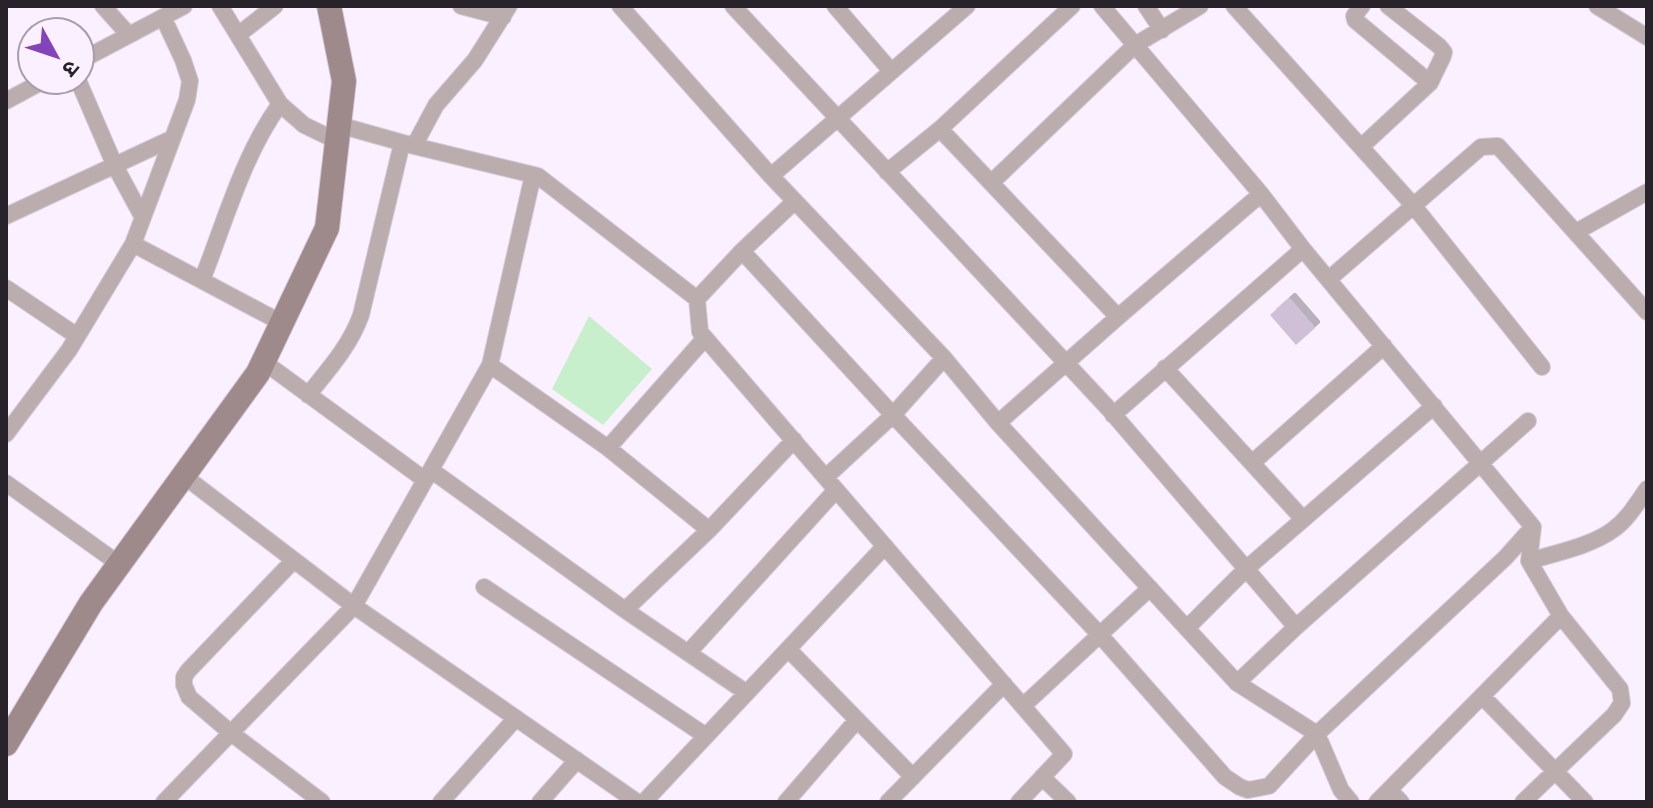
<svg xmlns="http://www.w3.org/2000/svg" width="1653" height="808" viewBox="0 0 1653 808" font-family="Montserrat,'Noto Sans Devanagari',sans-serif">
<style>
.green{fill:#c8efcb}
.building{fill:#d0c0d7;filter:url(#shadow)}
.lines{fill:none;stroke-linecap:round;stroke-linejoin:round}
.street-casing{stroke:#d5cbd9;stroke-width:18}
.secondary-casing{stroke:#d5cbd9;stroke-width:26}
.street{stroke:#bbadae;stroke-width:16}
.secondary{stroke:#9e8a8b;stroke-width:24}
</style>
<defs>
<filter id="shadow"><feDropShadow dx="6" dy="-6" stdDeviation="0" flood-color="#0004"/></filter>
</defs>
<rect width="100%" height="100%" fill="#fbf0ff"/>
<!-- green -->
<path class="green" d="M589 316 652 369 603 425 552 389Z"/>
<!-- building -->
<path class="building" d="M1289 298 1315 328 1296 345 1270 315Z"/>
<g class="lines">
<defs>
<path id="street" d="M103 6 129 35
M220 6 280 104 304 125 337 141
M461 6 503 17
M620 6 771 176 944 358 998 423 1237 683 1317 734 1341 790 1351 802
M733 6 1108 408 1296 627 1237 683
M835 6 891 71
M1146 6 1162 30
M1234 6 1413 205 1542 367
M1362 6 1354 16 1355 20 1430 83
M1597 6 1647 37
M238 35 275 6
M80 61 184 6
M78 80 115 166 142 216
M6 101 45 80
M339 125 414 146 538 176 697 299 700 332 1064 754 1019 802
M940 129 1118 317
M414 146 436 105 475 60 509 6
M1361 147 1430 83 1443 56 1444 52 1439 46 1388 6
M887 172 940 129 1072 6
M771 176 967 6
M991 183 1135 45 1200 6
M6 216 171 139
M1576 232 1647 192
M133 244 282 323
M742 251 795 201
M1329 279 1481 147 1498 146 1647 312
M202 280C225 222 243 155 280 104
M6 288 77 336
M697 299 742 251 893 415 1100 635 1225 777 1240 787 1248 790 1269 786 1317 734 1505 558 1533 527 1303 249 1261 194 1102 6
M264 362 425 480
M490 365 608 448 705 338
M1165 368 1303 519
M308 395C328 370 350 346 361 315L402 143
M1113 415 1303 249
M998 423 1118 317 1261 194
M6 434 69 350 133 244 187 100 190 81 183 60 163 17
M608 448 709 530
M1252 463 1384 346
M431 470 625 610 747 693
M184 476 354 606 637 802
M826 477 893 415 944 358
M6 483 119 564
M294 560 188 671 184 677V685L189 697 231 733 322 802
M1529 561C1555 553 1592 546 1614 529 1628 519 1637 503 1647 489
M484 587 706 736
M625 610 709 530 794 440
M1296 627 1528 421
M1187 628 1246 569 1434 406
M788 649 913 777
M688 653 836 490
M1482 696 1585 802
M1023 706 1150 588
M1042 777 1068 802
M1389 790 1401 802
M164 802 354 606 490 365 533 175
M441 802 516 718
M540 802 577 760
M644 802 885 546
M786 802 857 720
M888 802 1004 684
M1377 802 1561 616 1529 561 1533 527
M1523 802 1614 715 1622 703 1620 689 1561 616"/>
<path id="secondary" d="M6 744 91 603 258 373 327 228 344 81 329 6"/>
</defs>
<!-- street casing -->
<use href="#street" class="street-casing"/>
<!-- secondary casing -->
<use href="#secondary" class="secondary-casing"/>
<!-- street -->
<use href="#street" class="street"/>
<!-- secondary -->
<use href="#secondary" class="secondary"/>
</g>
<!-- border -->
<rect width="1653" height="808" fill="none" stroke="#28222a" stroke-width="16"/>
<!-- north arrow -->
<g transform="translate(56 56) rotate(130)"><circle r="38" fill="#fbf0ff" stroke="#a79eaa" stroke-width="2"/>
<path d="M0-6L14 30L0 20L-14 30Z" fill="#8344ba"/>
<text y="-12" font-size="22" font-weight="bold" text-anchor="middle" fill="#28222a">उ</text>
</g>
</svg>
